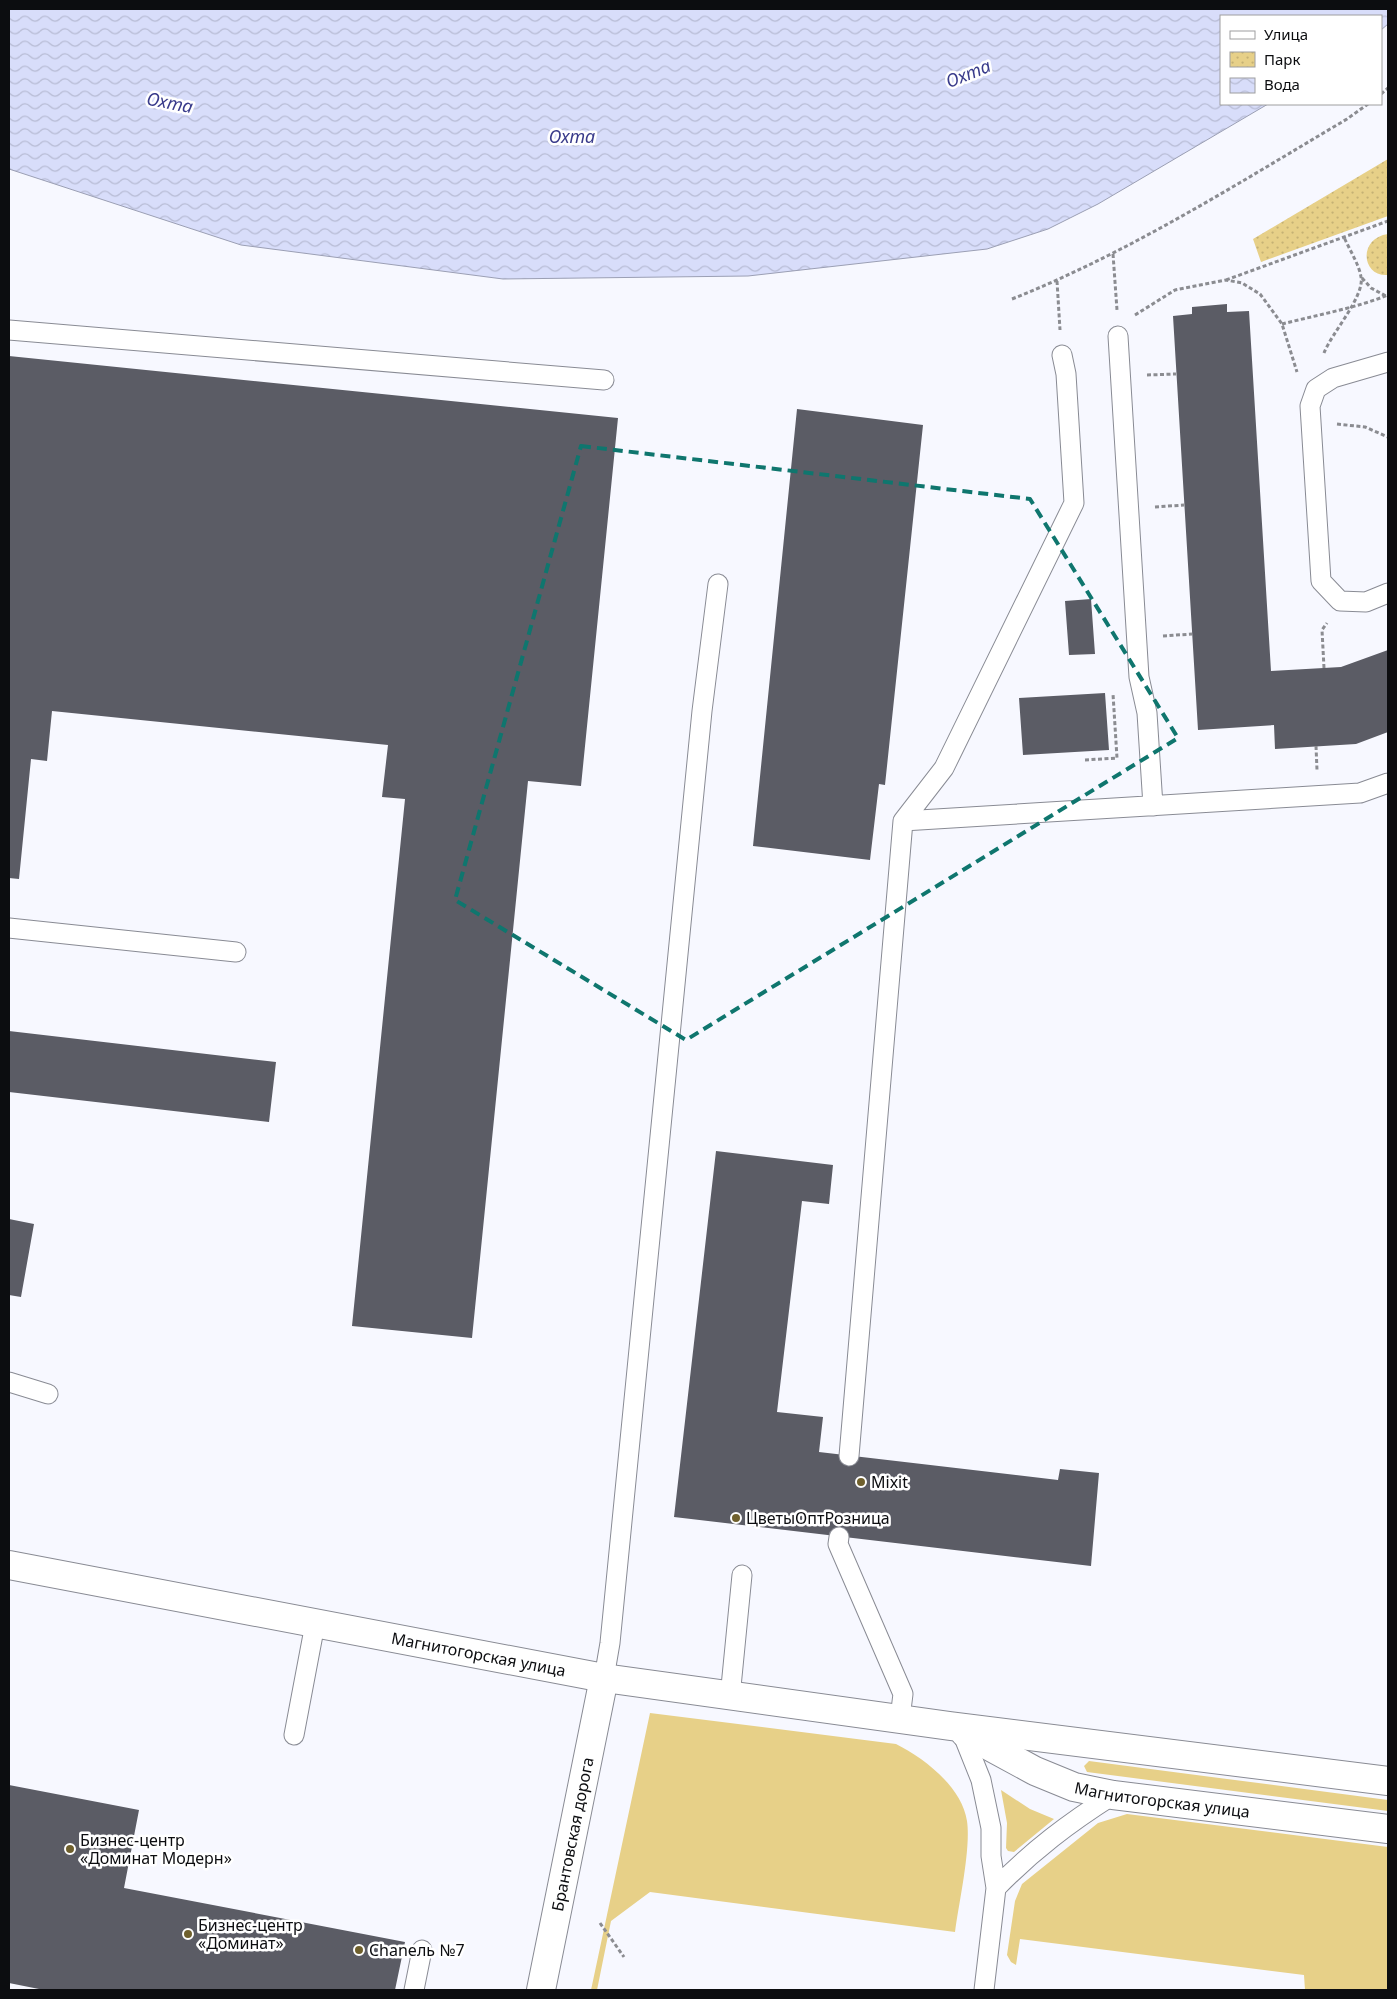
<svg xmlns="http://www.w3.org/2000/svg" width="1397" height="1999" viewBox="0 0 1397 1999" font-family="'Noto Sans',sans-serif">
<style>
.grass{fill:#e7d088}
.park{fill:url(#park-dots)}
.water{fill:url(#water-waves);stroke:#9b9fb4}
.building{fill:#5b5c65}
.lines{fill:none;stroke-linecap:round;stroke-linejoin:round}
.service-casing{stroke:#898b94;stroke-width:21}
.minor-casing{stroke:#898b94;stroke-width:30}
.path{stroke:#8b8c91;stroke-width:3;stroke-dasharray:4 2.5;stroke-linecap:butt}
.service{stroke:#fff;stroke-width:19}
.minor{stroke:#fff;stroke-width:28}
.marked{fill:none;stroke:#0f766e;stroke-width:4;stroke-dasharray:10 6;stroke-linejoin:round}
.poi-dot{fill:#6f602d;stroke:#fff;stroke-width:2}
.labels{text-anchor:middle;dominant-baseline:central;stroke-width:5;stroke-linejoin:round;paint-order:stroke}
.poi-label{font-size:16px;fill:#0c0d10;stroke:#fff;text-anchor:start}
.street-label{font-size:16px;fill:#0c0d10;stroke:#fff}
.water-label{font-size:18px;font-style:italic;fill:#393b8b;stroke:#fff}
</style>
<defs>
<pattern id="park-dots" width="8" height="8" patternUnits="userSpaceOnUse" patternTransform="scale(1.25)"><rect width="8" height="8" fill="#e7d088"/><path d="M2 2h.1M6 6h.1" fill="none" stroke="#c5b174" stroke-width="1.8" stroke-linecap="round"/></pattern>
<pattern id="water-waves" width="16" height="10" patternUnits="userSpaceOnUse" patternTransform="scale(1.25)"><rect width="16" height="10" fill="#d8ddfa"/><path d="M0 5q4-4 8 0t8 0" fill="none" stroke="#b8bcd5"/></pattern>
</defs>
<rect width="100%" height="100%" fill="#f7f8ff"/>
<!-- grass -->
<path class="grass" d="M650 1713 896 1744C924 1758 962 1787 967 1821 971 1849 959 1902 955 1932L650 1892 611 1921 597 1990H591Z
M1089 1761 1388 1800V1811L1087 1772 1084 1766Z
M1001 1790 1030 1809 1054 1819 1014 1852 1008 1851 1006 1848 1007 1823Z
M1127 1814 1388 1847V1990H1305L1304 1975 1020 1939 1016 1965 1011 1962 1007 1955 1015 1901 1022 1884 1098 1823Z"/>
<!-- park -->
<path class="park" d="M1388 159V216L1261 262 1253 239Z
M1388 234V275C1361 277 1358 238 1388 234Z"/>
<!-- water -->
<path class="water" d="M9 9H1388V24L1381 30V16H1221V104H1268L1098 204 1048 229 987 249 748 276 503 279 241 245 9 169Z"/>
<!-- building -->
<path class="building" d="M1227 304V312L1249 311 1271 671 1341 667 1388 650V732L1356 744 1275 749 1274 725 1198 730 1173 316 1192 314V307Z
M9 356 618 418 581 786 528 781 472 1338 352 1326 405 799 382 797 388 745 52 711 47 761 31 759 19 879 9 878Z
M797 409 923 425 885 785 879 784 870 860 753 846Z
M1091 599 1095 654 1069 655 1065 601Z
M1105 693 1109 750 1023 755 1019 698Z
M9 1031 276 1062 269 1122 9 1092Z
M716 1151 833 1165 829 1204 802 1201 777 1412 823 1417 819 1452 1058 1480 1060 1469 1099 1473 1091 1566 674 1517Z
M9 1219 34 1224 21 1297 9 1295Z
M9 1785 139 1810 124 1888 405 1942 395 1990H44L9 1983Z"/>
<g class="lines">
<defs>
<path id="service" d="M9 330 604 380
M1118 336 1139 677 1147 713 1153 806
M1388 362 1333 378 1316 389 1310 406 1321 581 1340 601 1366 602 1388 593
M903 821 1360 793 1388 783
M9 928 236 952
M9 1382 48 1394
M849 1456 903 821 944 768 1074 503 1066 374 1062 355
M839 1537 838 1544 903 1694 900 1718
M604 1678 610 1643 702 711 718 584
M730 1697 742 1575
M961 1730 981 1780 991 1828V1856L996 1888 984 1990
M294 1735 315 1624
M996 1888C1033 1850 1069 1823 1113 1795
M414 1990 422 1950"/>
<g id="minor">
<path id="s1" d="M9 1565 604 1678 950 1726 1388 1781"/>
<path id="s2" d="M965 1733 1035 1771 1074 1787 1113 1795 1388 1829"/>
<path id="s3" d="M541 1990 604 1678"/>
</g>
</defs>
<!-- service casing -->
<use href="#service" class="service-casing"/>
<!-- minor casing -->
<use href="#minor" class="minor-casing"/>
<!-- path -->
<path class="path" d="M1381 94 1388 88
M1113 254 1117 310
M1362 278 1371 288 1386 296
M1226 280 1388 221
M1057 281 1060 330
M1012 299C1130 252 1237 184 1347 119L1368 104
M1135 315 1175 290 1226 280 1242 283 1260 294 1282 324 1297 372
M1282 324C1317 315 1356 308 1388 295
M1324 353C1331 334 1365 296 1361 277 1359 264 1349 249 1344 237
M1147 375 1176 374
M1337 424 1365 427 1388 437
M1155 507 1184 505
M1163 636 1192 634
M1324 668 1322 630 1327 623
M1316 746 1317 770
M1085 760 1117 758 1113 694
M600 1923 624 1957"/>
<!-- service -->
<use href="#service" class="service"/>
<!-- minor -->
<use href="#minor" class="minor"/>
</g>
<!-- marked area -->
<path class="marked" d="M581 446 1030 499 1178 738 686 1040 455 900Z"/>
<!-- markers -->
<g class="poi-dot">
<circle cx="861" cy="1482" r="5"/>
<circle cx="736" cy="1518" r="5"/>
<circle cx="70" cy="1849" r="5"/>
<circle cx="188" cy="1934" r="5"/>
<circle cx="359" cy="1950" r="5"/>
</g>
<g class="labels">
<!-- poi labels -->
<g class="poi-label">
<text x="871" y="1482">Mixit</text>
<text x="746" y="1518">ЦветыОптРозница</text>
<text x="80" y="1840">Бизнес-центр<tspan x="80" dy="18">«Доминат Модерн»</tspan></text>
<text x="198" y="1925">Бизнес-центр<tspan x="198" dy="18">«Доминат»</tspan></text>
<text x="369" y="1950">Chaneль №7</text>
</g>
<!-- street labels -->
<g class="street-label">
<text stroke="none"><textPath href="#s1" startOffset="478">Магнитогорская улица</textPath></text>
<text stroke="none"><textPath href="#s2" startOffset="211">Магнитогорская улица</textPath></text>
<text stroke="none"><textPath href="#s3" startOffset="159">Брантовская дорога</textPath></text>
</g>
<!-- water labels -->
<g class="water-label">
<text transform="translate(968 73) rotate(-22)">Охта</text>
<text transform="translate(170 102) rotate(11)">Охта</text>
<text x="572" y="136">Охта</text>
</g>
</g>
<!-- border -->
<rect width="1397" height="1999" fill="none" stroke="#0c0d10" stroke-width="20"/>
<!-- legend -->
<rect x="1220" y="15" width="162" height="90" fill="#ffffff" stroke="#9e9e9f"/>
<rect x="1230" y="31" width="25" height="8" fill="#ffffff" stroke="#9e9e9f"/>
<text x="1264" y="40" font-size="15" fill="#0c0d10">Улица</text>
<rect x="1230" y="52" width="25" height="15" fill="url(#park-dots)" stroke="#9e9e9f"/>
<text x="1264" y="65" font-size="15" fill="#0c0d10">Парк</text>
<rect x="1230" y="78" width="25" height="15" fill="url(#water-waves)" stroke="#9e9e9f"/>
<text x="1264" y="90" font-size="15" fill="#0c0d10">Вода</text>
</svg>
